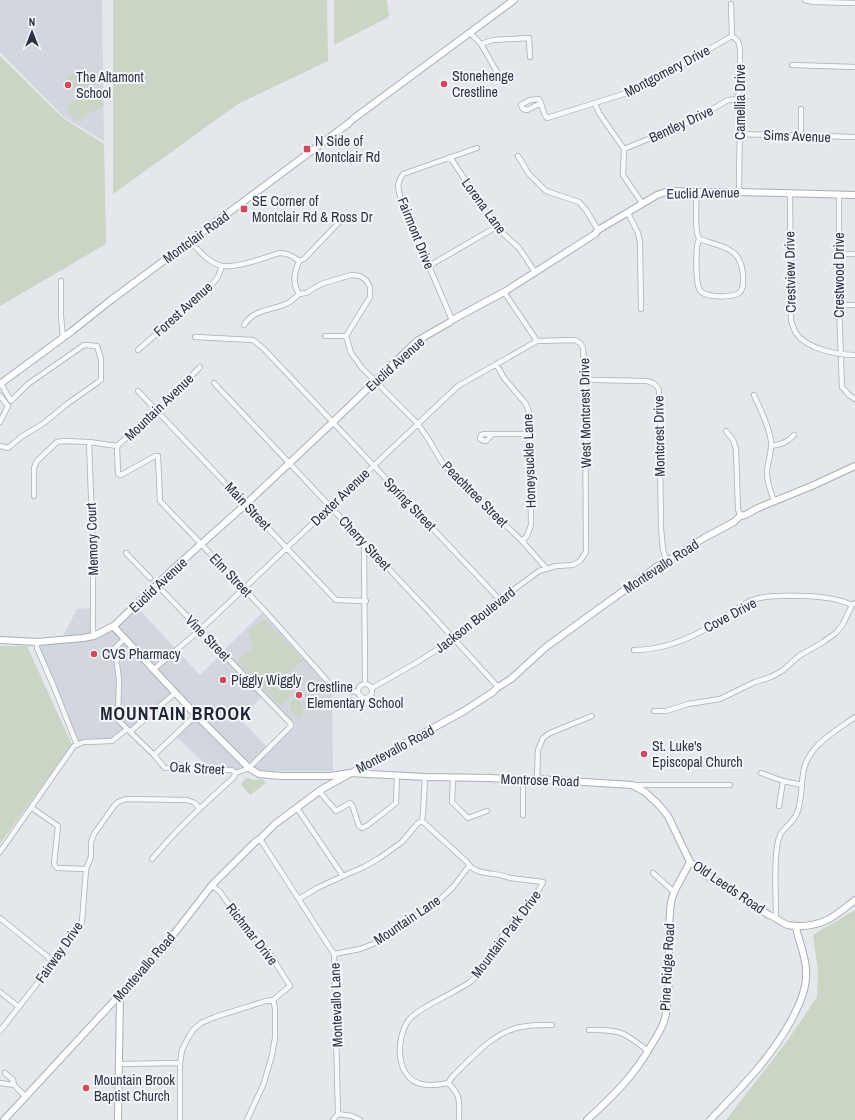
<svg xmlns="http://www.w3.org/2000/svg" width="855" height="1120" viewBox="0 0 855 1120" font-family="'Archivo Narrow',sans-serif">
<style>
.built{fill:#d2d6de}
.green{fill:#c9d6c5}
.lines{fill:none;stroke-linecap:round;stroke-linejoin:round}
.street-casing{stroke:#a9aeb7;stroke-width:6}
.secondary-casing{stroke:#a9aeb7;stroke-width:8}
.street{stroke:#f7f8fa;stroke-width:4.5}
.secondary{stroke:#fff;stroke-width:6}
.poi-dot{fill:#d1495b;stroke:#f4f6f9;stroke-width:1.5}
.labels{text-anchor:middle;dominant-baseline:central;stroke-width:4;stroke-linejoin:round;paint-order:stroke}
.street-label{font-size:14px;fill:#2b3445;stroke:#f4f6f9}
.poi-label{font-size:14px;fill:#2b3445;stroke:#f4f6f9;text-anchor:start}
.district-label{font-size:18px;font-weight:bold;letter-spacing:1px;fill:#1d2536;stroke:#f4f6f9}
</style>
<rect width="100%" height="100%" fill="#e4e7ec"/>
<!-- built -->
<path class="built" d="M0 0H102L104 141 64 117 0 52Z
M136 606 200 675 221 654 262 697 239 718 269 749 249 768 232 770 210 769 175 735 196 715 175 693 131 731 112 741 81 746 37 648V642L61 640 77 609 93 608 94 635 118 622Z
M262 613 334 690 332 701 333 771H263L254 767 296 726 223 651Z"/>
<!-- green -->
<path class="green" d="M113 0H327L328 61 238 104 113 194Z
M334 0H387L389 17 334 45Z
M0 56 63 118 104 144 106 244 0 306Z
M82 68 92 86 76 95 66 77Z
M95 89 104 105 75 122 66 106Z
M265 619 303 661 265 691 237 662 253 647 248 631Z
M0 646H27L72 745 0 844Z
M281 680 294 694 280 706 267 692Z
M294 699C302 700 302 706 303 712L301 716C292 716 289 708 291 701Z
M246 778H249L254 780 262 779 266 783 250 795 241 784Z
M855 910V1120H726L788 1040 817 997 818 972 813 935Z"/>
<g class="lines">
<defs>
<path id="street" d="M805 0 813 2 855 3
M731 4 732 36 738 41 740 48V90L737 99 740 106 739 192
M470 33 481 44 493 40 529 38 530 57
M481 44 498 74
M792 65 855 67
M541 103 527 110 523 109 521 105 530 100 539 99C543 105 542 113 547 118L630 92 666 74 732 36
M595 104 599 113 624 149 623 175 642 203
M801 109V136
M740 134 855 137
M624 149 690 122 728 100 737 99
M518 156 529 174 546 191 579 202 586 210 598 230
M450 157 496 227 519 248 535 272
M696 192C697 205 695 220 697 232 697 234 698 236 699 238 699 241 697 244 697 247 696 257 696 280 699 289 703 298 731 298 739 293 744 289 743 282 743 276 742 247 722 247 699 239
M790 193 791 321C793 325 794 330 796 333 807 349 837 355 855 355
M839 195V305L842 387 849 395 855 399
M628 213 638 233 640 242 641 309
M190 241C198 250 209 263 222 266 235 268 265 258 279 253 288 253 292 256 299 261
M839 254H855
M429 266 496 227
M61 281V316L63 338
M299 294 306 293 321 284 351 275 360 276 366 280 370 287V297L346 336 351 353 362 368 417 423 427 437 443 464 522 541 546 568
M299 294C292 282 294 274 299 261L304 259 344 217
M839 305H855
M452 320 402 203C399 191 395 185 403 174L477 148
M244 325C253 310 268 311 283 305 290 303 294 299 299 294
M325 336H346
M195 337 253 340 264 349 500 600
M138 350 210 287 218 277 222 266
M496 364 504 378 526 404 529 412V431L528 434 530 437 531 525 527 536 522 541
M585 379 594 380 646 381C653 382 656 384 659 390L661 528 663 550 666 560
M214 383 435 618 498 687
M138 391 336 600 366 601
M754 395C760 409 769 425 771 441 772 452 768 461 767 471 766 481 771 492 774 501
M0 396 8 406 0 422
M726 431 733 440 736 449 738 509 740 516
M492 435 486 441 482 440 480 439 481 435 485 434H528
M89 442 93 551V630L94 636
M0 446 8 448 21 437 44 423 67 404 101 380V359L97 346 84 345 28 384 11 401 1 384
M117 446 118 474 121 475 155 456H158L160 501 264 610 331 685 339 689 358 692
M771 446C781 444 787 443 794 435
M34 496V468L37 461 57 442 63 441 89 442 117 446 157 411 200 367
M364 542 365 684
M126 553 150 578
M125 638 115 648 119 680 118 717 119 721 154 755 165 768 232 770 236 773
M37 642V648L54 687 77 745
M634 650C663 650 690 639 714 624 726 617 738 607 750 601 767 594 787 596 805 596 820 597 838 598 852 605
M154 669 200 630 458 386 537 341
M358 691a7 7 0 1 1 14 0a7 7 0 1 1-14 0Z
M372 688 416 663 454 639 467 629 500 600 539 571 556 566 573 565 580 561 586 552 585 379 583 348 580 343 575 340 537 341 504 292
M654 711H666L688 704 720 699 755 682 771 677 782 671 799 656 823 642 836 633 843 624 852 605 855 603
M131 731 175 693
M154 755 196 715
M761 773 783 781 802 785
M453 778 452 802 468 818 487 811
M537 779 538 750 543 738 550 733 592 716
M523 780V815
M632 785H730
M319 791 336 811 350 803 352 805 359 826 362 828 368 825 396 803 397 775
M779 806 783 781
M32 808 58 826 54 864 57 868 86 869
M297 808 343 876
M422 821 467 862C474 876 497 872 510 878L543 882C539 892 532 898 525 906 518 914 512 924 505 932 493 948 485 970 470 982 455 993 417 1008 408 1021 396 1039 395 1077 421 1084 430 1086 439 1085 448 1083 462 1096 459 1103 459 1120
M422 821 423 813 425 777
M260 839 334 954 338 1114 333 1120
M0 852 74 746 84 742 112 741 127 729
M152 859C178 828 204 804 233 778L236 773 249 768 291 726V724L157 585
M653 873 674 892
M299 899 317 888 343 876 364 867 378 859 402 842 417 824 422 821
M776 917C776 897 773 851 780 835 784 827 794 822 797 813 802 801 801 787 803 774 806 747 834 732 855 717
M0 918 47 956 51 962
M334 954 360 949 373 944 406 921 434 905 453 887 469 866
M0 992 19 1007
M589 1030C620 1029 624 1032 648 1051
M0 1031 36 985 51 962 82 922 86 869 91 857V842L94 834 114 806 118 802 126 799 187 800 195 803 199 808
M118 1064 180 1063
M5 1073 13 1080 14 1085
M0 1083 14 1085 25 1096
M448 1083 452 1077C474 1056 495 1029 527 1026 535 1025 544 1025 552 1025
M338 1114 352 1116 360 1120
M180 1120V1063L182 1050 188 1038 193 1030 201 1023 215 1017 266 1001 273 1000 290 986 268 951 248 931 220 892 212 885
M247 1120 264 1083 272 1055 275 1038V1008L273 1000"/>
<path id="secondary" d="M0 384 72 331 111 300 349 123 353 119 514 0
M113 626 196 715 249 768 259 774 281 776H330L350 773 425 777 491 778 523 780 537 779 632 785 645 792 659 805 668 816 690 862 706 875 769 915C776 917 781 923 788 925 792 926 797 926 800 926 825 926 837 914 855 900
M0 640 37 642 83 638 94 636 115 625 171 571 246 504 333 422 417 341 450 322 452 320 504 292 595 234 598 230 657 195 666 192 676 191 696 192H739L855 195
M4 1120 163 948 212 885 255 842 260 839 275 824 322 789 464 711 493 692 498 687 511 679 546 647 666 560 671 559 704 538 734 522 740 516 745 515 758 508 814 485 855 466
M118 1120 120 996
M587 1120C614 1095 634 1076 652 1044 658 1035 664 1025 666 1014 672 977 666 939 671 902L674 892 690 862
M710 1120C741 1088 772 1057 793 1017 800 1003 807 988 806 971 806 955 798 941 796 926"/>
</defs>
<!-- street casing -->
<use href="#street" class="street-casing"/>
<!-- secondary casing -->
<use href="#secondary" class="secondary-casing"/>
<!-- street -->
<use href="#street" class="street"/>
<!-- secondary -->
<use href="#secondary" class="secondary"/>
</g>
<!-- markers -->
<g class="poi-dot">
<circle cx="444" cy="84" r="4"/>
<circle cx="68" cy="85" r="4"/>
<rect x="303" y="145" width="8" height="8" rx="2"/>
<rect x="240" y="205" width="8" height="8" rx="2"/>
<circle cx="94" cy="654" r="4"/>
<circle cx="223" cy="680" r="4"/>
<circle cx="299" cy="695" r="4"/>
<circle cx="644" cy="754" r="4"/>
<circle cx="86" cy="1088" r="4"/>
</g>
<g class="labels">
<!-- street labels -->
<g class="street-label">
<text transform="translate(667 71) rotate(-28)">Montgomery Drive</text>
<text transform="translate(740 102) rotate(-90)">Camellia Drive</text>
<text transform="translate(681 124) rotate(-25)">Bentley Drive</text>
<text transform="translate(797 136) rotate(2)">Sims Avenue</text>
<text transform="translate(703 193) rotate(-1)">Euclid Avenue</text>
<text transform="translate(484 206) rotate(54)">Lorena Lane</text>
<text transform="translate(416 233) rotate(68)">Fairmont Drive</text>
<text transform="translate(196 237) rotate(-36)">Montclair Road</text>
<text transform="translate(790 272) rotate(-91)">Crestview Drive</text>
<text transform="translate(839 275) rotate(-90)">Crestwood Drive</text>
<text transform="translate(183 309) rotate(-42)">Forest Avenue</text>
<text transform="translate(395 364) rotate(-42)">Euclid Avenue</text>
<text transform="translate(159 407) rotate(-44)">Mountain Avenue</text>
<text transform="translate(585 413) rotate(-91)">West Montcrest Drive</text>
<text transform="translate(659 436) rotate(-91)">Montcrest Drive</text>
<text transform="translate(529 461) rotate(-92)">Honeysuckle Lane</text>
<text transform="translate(475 494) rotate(45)">Peachtree Street</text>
<text transform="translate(340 497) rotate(-44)">Dexter Avenue</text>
<text transform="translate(410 504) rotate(46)">Spring Street</text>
<text transform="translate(248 506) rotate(47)">Main Street</text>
<text transform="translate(92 539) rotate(-92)">Memory Court</text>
<text transform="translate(365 543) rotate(47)">Cherry Street</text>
<text transform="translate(661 566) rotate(-33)">Montevallo Road</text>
<text transform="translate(231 575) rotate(46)">Elm Street</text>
<text transform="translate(158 585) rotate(-43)">Euclid Avenue</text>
<text transform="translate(730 615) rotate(-28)">Cove Drive</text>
<text transform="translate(475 620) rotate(-38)">Jackson Boulevard</text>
<text transform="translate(208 638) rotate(46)">Vine Street</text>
<text transform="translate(395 749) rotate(-28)">Montevallo Road</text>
<text transform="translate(197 768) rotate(3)">Oak Street</text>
<text transform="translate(540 780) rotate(2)">Montrose Road</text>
<text transform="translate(729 887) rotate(34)">Old Leeds Road</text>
<text transform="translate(407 920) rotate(-34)">Mountain Lane</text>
<text transform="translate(252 934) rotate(52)">Richmar Drive</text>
<text transform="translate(506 934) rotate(-53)">Mountain Park Drive</text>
<text transform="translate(59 952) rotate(-55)">Fairway Drive</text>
<text transform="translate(144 967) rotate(-49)">Montevallo Road</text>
<text transform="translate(667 967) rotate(-87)">Pine Ridge Road</text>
<text transform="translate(336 1005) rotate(-92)">Montevallo Lane</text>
</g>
<!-- poi labels -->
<g class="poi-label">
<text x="452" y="76">Stonehenge<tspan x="452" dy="16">Crestline</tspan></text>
<text x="76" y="77">The Altamont<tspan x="76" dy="16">School</tspan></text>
<text x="315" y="141">N Side of<tspan x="315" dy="16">Montclair Rd</tspan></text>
<text x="252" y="201">SE Corner of<tspan x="252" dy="16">Montclair Rd &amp; Ross Dr</tspan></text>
<text x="102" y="654">CVS Pharmacy</text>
<text x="231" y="680">Piggly Wiggly</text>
<text x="307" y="687">Crestline<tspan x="307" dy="16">Elementary School</tspan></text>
<text x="652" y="746">St. Luke's<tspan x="652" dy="16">Episcopal Church</tspan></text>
<text x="94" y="1080">Mountain Brook<tspan x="94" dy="16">Baptist Church</tspan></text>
</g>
<!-- district labels -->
<g class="district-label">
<text x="176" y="713">MOUNTAIN BROOK</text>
</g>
</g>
<!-- north arrow -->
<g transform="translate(32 32)" stroke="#f4f6f9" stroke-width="3" paint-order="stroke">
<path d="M0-3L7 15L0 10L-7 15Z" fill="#2b3445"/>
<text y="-6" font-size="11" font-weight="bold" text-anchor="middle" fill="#2b3445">N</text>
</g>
</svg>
